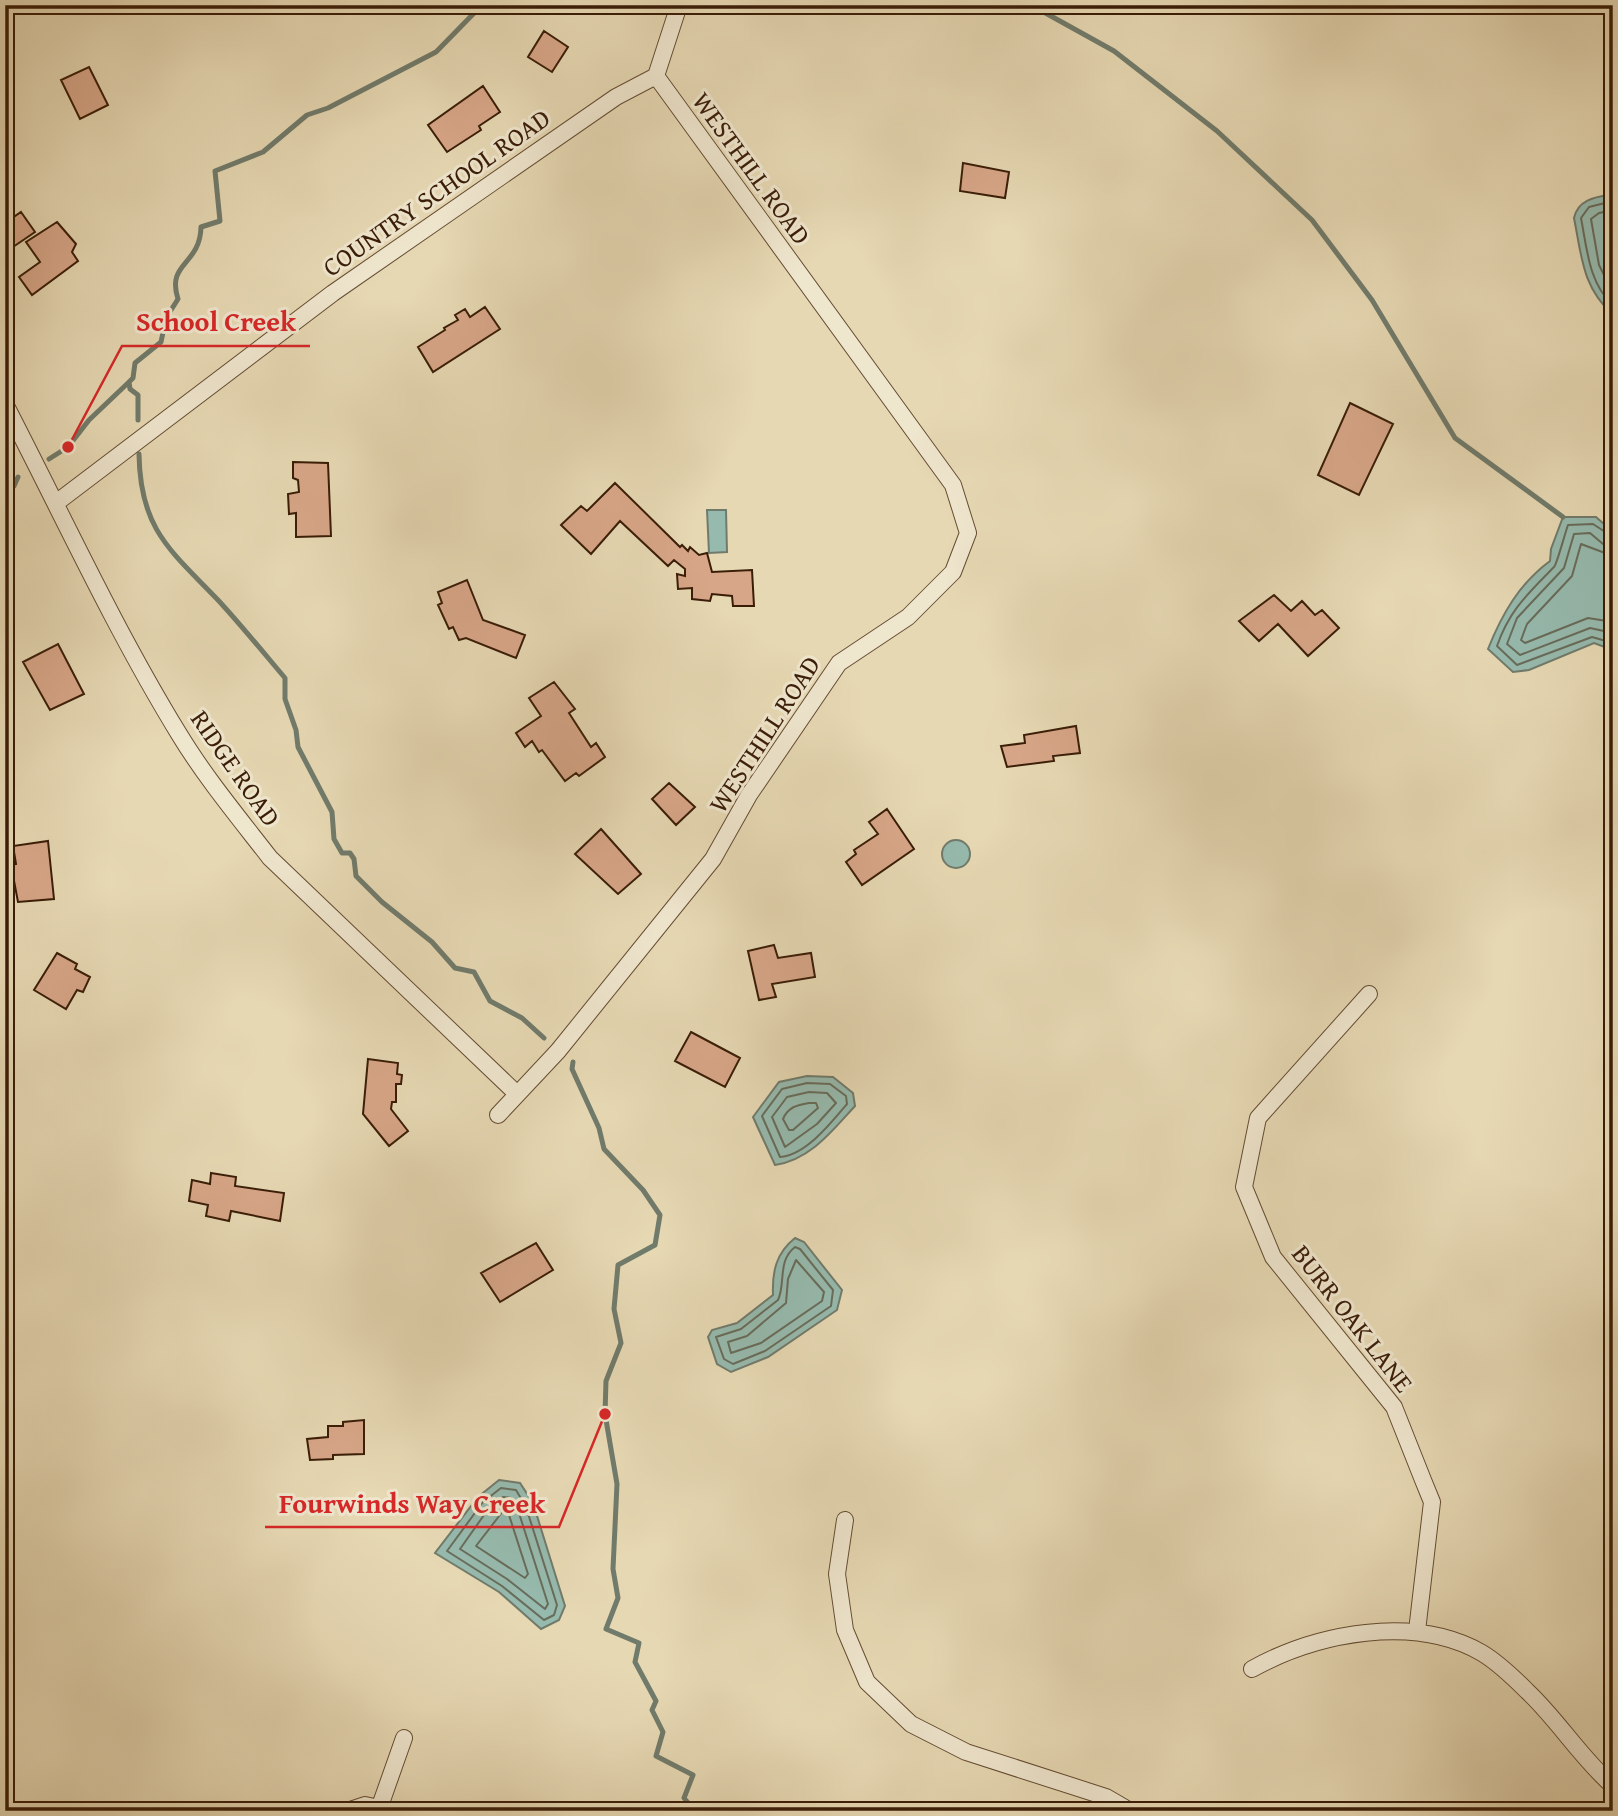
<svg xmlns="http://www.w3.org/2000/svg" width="1618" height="1816" viewBox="0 0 1618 1816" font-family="'Gentium Book Plus',serif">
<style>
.water{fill:#96baae;stroke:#717b6b;stroke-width:2}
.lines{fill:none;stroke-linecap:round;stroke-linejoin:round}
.shore{stroke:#686c5a;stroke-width:2}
.stream{stroke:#717b6b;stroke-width:5}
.building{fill:#d7a688;stroke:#3a1d07;stroke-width:2}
.minor-casing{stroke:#654c32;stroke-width:18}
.minor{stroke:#efe6ce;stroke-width:16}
.labels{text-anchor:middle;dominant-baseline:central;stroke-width:6;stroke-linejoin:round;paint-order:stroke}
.street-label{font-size:26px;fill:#3a1d07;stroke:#efe6ce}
.leader{fill:none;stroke:#d62828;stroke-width:2.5}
.callout-dot{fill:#d62828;stroke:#efe6ce;stroke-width:2.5}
.callout-label{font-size:28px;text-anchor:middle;font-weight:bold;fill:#d62828;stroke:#efe6ce;stroke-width:6;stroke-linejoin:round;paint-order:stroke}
</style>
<rect width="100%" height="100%" fill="#e6d8b3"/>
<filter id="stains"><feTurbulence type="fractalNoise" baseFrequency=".00286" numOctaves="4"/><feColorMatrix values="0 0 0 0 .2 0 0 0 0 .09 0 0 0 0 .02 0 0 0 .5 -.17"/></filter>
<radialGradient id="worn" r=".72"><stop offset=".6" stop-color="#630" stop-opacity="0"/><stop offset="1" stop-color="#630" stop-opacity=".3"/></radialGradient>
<!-- water -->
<path class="water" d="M1613 194V315C1582 286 1582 258 1574 218 1578 199 1596 197 1613 194Z
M707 510H726L727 552 709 553Z
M1563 517H1596L1613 532V650L1594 643 1529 670 1513 672 1488 649C1502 614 1519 584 1550 561L1551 549Z
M942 854a14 14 0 1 1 28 0a14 14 0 1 1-28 0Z
M807 1076 833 1077 853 1093 855 1106C832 1131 810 1160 775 1165L753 1117 779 1082Z
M795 1238 804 1242 842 1290 837 1310 768 1357 731 1372 717 1364 708 1337 712 1330 737 1323 773 1295C772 1272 776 1253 795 1238Z
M499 1480 520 1483 533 1503 565 1606 559 1620 541 1629 499 1592 435 1553 478 1497Z"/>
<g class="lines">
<!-- shore -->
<path class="shore" d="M1613 201 1589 207 1581 218C1587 249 1589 284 1613 305
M1613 210 1599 213 1591 219 1599 265 1613 293
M1613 537 1593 524 1568 525C1565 533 1557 564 1554 567 1528 594 1510 609 1497 646L1517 665 1592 637 1613 643
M1613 545 1603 544 1590 533 1574 534 1564 568 1517 618 1507 644 1520 655 1590 628 1613 633
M1613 556 1581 544 1572 576 1527 624 1521 640 1525 643 1588 618 1613 622
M807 1083 830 1084 846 1096 847 1104C831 1123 806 1155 780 1157L762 1116 782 1089Z
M809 1092 827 1093 836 1103 817 1124 785 1147 772 1117 787 1097Z
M809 1103H816L818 1108 793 1130H789L783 1119C788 1107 797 1105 809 1103Z
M795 1247 800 1249 833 1290 831 1306 765 1351 733 1364 724 1359 716 1337 741 1329 778 1300C786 1283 777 1261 795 1247Z
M796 1260 824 1292 822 1301 761 1343 731 1353 728 1342 747 1336 786 1303 788 1279Z
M501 1488 516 1490 526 1507 557 1605 554 1615 544 1620 502 1586 447 1551 483 1502Z
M503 1497 511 1498 518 1510 548 1604 545 1609 507 1579 460 1549 489 1508Z
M503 1511 509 1515 528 1574 525 1578 476 1546Z"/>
<!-- stream -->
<path class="stream" d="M524 5 535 9 540 5
M1031 5 1114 51 1217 131 1312 220 1372 300 1455 438 1563 517
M138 420V395L130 389 129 382 133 378 135 363 161 342 166 318 178 299C166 262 200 266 201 227L220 221 215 171 263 152 307 115 328 108 436 52 482 5
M139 454C140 529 170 550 218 600 241 625 263 652 285 678V699L296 730 298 747 332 812 334 839 342 853H350L354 859 356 876 382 902 432 942 455 968 474 972 490 1001 522 1018 544 1038
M49 459 68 447 89 420 129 382
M5 491 14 486 18 477
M573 1062 572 1069 599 1128 604 1149 643 1190 660 1215 655 1245 618 1265 614 1309 621 1343 606 1381 605 1414 617 1484 613 1569 618 1598 606 1629 639 1643 635 1662 656 1701 652 1710 663 1732 656 1756 693 1775 684 1798 695 1811"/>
</g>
<!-- building -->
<path class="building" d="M544 31 568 47 552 72 528 57Z
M89 67 108 105 80 119 61 80Z
M483 86 500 112 479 126 481 130 447 152 428 125Z
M963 163 1009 172 1005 198 960 191Z
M21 212 35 232 13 247 5 236V223Z
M57 222 76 244 72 252 78 261 32 295 19 277 40 262 26 242Z
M485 307 500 329 433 372 418 347 445 330 444 328 458 320 455 315 465 309 470 317Z
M1350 403 1393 424 1359 495 1318 475Z
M293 462 328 463 331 536 296 537V513L289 514 288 494 299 492 298 480 293 478Z
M615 483 680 547 682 545 688 551 690 547 699 555 707 553 712 572 752 570 754 606H733L732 596 712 594 710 601 692 599V588L678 589 677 574 685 576V569L674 560 668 566 620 521 591 554 561 525 581 506 587 511Z
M467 580 483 620 525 635 516 658 466 638 459 640 453 627 449 629 438 605 442 603 438 592Z
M1274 595 1291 611 1302 601 1315 615 1322 610 1339 628 1308 656 1278 624 1259 641 1239 621Z
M58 644 84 694 50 710 23 662Z
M554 682 575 709 569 713 591 747 596 743 605 757 579 776 576 773 565 781 542 750 539 752 532 741 525 747 516 733 541 716 529 698Z
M1076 726 1080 753 1053 756 1054 761 1007 767 1001 746 1025 743 1024 735Z
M669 783 695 807 676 825 652 799Z
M887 809 914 849 862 885 846 862 856 854 854 850 878 834 869 822Z
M601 829 641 874 618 894 575 854Z
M48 841 54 899 18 902 11 865 16 864 13 846Z
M774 945 778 958 811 953 815 977 772 984 776 997 759 1000 748 951Z
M57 953 77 964 75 969 90 977 83 992 77 990 66 1009 34 990Z
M691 1032 740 1058 725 1087 675 1061Z
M368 1059 398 1063 397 1074 402 1075 401 1084H396V1102H392L391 1109 408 1131 389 1146 363 1114Z
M211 1173 236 1177 235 1186 284 1193 280 1221 231 1211 229 1221 206 1216 208 1205 189 1201 192 1180 210 1184Z
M536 1243 553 1270 500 1302 481 1273Z
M364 1420V1454L333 1455V1459L310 1460 307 1439 328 1437V1426H343V1422Z"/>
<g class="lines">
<defs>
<path id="minor" d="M5 404C62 514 114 628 179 734 205 777 239 818 270 858L516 1093
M56 503 333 293 616 97 656 76 679 5
M1369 994 1258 1118 1244 1187 1273 1257 1394 1407 1423 1480 1432 1502 1417 1631
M498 1115 558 1051 713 859 749 795 839 663 908 617 953 572 968 533 953 485 656 76
M845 1520 837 1574 845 1630 867 1682 911 1724 966 1752 1106 1797 1130 1811
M1252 1669C1317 1633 1414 1614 1482 1653 1497 1662 1514 1678 1527 1691 1558 1720 1581 1758 1613 1786
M380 1806 404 1738
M347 1811 365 1805 393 1811"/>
</defs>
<!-- minor casing -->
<use href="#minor" class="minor-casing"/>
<!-- minor -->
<use href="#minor" class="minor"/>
</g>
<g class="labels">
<!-- street labels -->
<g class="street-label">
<text transform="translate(752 168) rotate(54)">WESTHILL ROAD</text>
<text transform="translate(436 192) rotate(-35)">COUNTRY SCHOOL ROAD</text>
<text transform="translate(764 734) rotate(-57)">WESTHILL ROAD</text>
<text transform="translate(236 768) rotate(55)">RIDGE ROAD</text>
<text transform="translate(1353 1318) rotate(52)">BURR OAK LANE</text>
</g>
</g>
<!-- callouts -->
<path class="leader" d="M68 447L122 346H310M605 1414L559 1527H265"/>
<g class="callout-dot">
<circle cx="68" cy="447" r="7"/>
<circle cx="605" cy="1414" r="7"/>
</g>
<g class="callout-label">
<text x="216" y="331">School Creek</text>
<text x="412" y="1513">Fourwinds Way Creek</text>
</g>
<!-- margin -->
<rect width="1618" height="1816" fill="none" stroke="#e6d8b3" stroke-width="28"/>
<rect x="7" y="7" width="1604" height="1802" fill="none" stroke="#3a1d07" stroke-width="3.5"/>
<rect x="14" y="14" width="1590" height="1788" fill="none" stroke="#3a1d07" stroke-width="2"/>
<rect width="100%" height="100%" filter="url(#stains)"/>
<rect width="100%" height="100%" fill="url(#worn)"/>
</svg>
